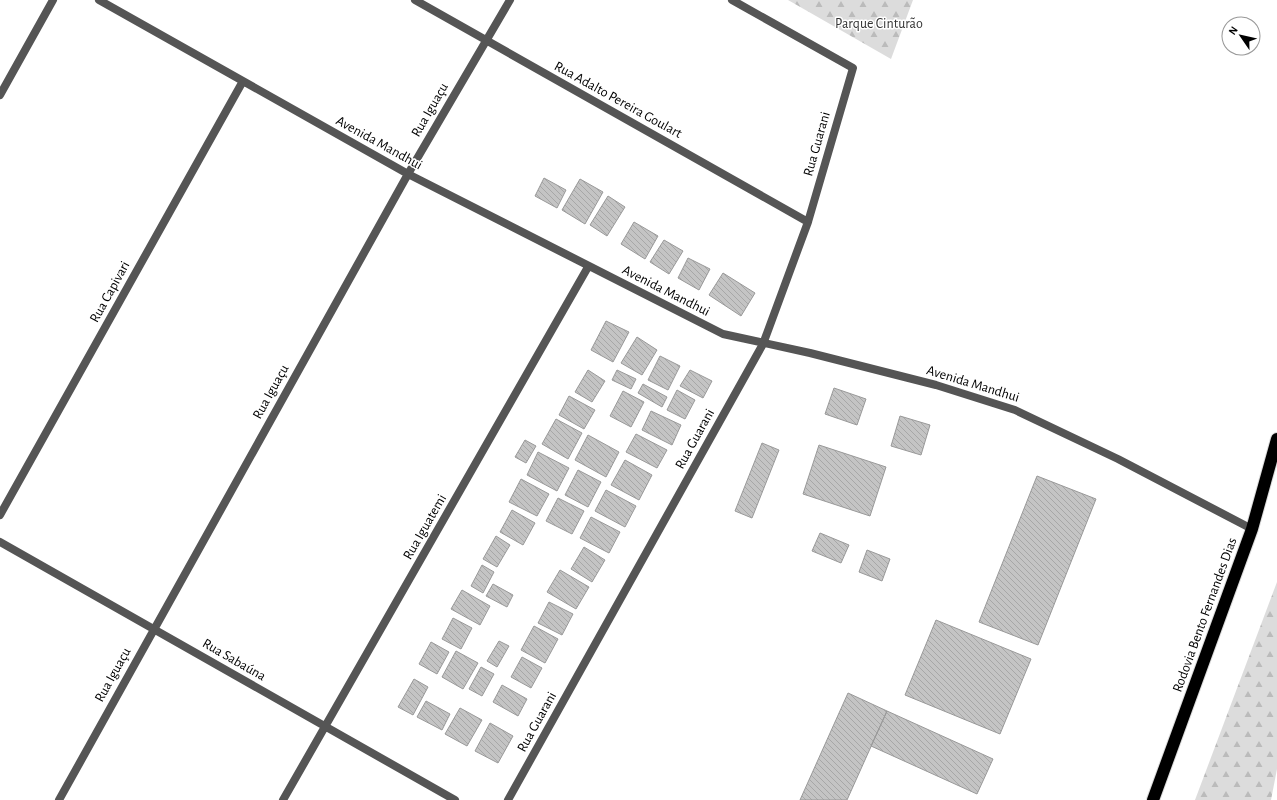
<svg xmlns="http://www.w3.org/2000/svg" width="1277" height="800" viewBox="0 0 1277 800" font-family="'Alegreya Sans',sans-serif">
<style>
.forest{fill:url(#forest-firs)}
.building{fill:url(#building-back-hatch);stroke:#999}
.lines{fill:none;stroke-linecap:round;stroke-linejoin:round}
.highway-casing{stroke:#dbdbdb;stroke-width:14}
.street{stroke:#555;stroke-width:8}
.highway{stroke:#000;stroke-width:12}
.labels{text-anchor:middle;dominant-baseline:central;stroke-width:3;stroke-linejoin:round;paint-order:stroke}
.park-label{font-size:14px;fill:#333;stroke:#fff}
.street-label{font-size:14px;fill:#000;stroke:#fff}
</style>
<defs>
<pattern id="forest-firs" width="22" height="20" patternUnits="userSpaceOnUse"><rect width="22" height="20" fill="#dcdcdc"/><path d="M5 1l3.5 6h-7zM16 11l3.5 6h-7z" fill="#bbb"/></pattern>
<pattern id="building-back-hatch" width="6" height="6" patternUnits="userSpaceOnUse"><rect width="6" height="6" fill="#c4c4c4"/><path d="M-1 5l2 2M0 0l6 6M5-1l2 2" fill="none" stroke="#a7a7a7"/></pattern>
</defs>
<rect width="100%" height="100%" fill="#fff"/>
<!-- forest -->
<path class="forest" d="M788 0H913L891 59Z
M1277 582V769L1271 800H1195Z"/>
<!-- building -->
<path class="building" d="M544 178 566 190 557 208 535 196Z
M580 179 603 192 585 224 562 210Z
M608 196 625 207 607 236 590 225Z
M634 222 658 236 645 259 621 244Z
M664 240 683 251 669 274 650 262Z
M688 258 710 269 699 290 678 278Z
M723 273 755 293 741 316 709 295Z
M606 321 629 332 613 362 591 350Z
M637 337 657 350 642 375 621 363Z
M660 356 680 366 668 390 648 380Z
M588 370 605 381 592 402 575 392Z
M617 370 636 379 631 389 612 380Z
M690 370 712 381 703 398 680 386Z
M643 384 667 397 662 407 638 393Z
M834 388 866 399 857 425 825 414Z
M677 390 695 400 685 419 667 410Z
M623 391 644 402 631 427 610 416Z
M569 396 595 410 584 429 559 415Z
M651 411 681 425 672 445 642 430Z
M900 416 930 425 921 455 891 446Z
M556 419 582 433 568 459 542 444Z
M636 434 667 450 657 468 626 452Z
M588 435 619 452 606 477 575 460Z
M525 440 536 446 526 463 515 457Z
M762 443 779 450 752 518 735 511Z
M819 445 886 467 870 516 803 494Z
M538 452 569 468 557 491 527 475Z
M625 460 652 475 639 500 611 485Z
M578 470 601 482 588 507 565 495Z
M1037 476 1096 499 1038 645 979 622Z
M521 479 549 494 537 516 509 502Z
M606 490 636 506 625 527 595 511Z
M558 498 584 511 572 534 546 521Z
M512 510 535 523 523 545 500 532Z
M591 517 620 532 609 553 580 538Z
M820 533 849 545 841 563 812 551Z
M496 536 510 545 497 567 483 559Z
M584 547 605 560 592 582 571 569Z
M867 550 890 559 882 581 859 572Z
M482 565 494 572 483 593 471 586Z
M560 570 589 587 576 609 547 592Z
M493 584 513 595 507 607 486 596Z
M462 590 490 606 480 625 451 609Z
M549 602 573 614 562 635 538 623Z
M453 618 472 628 461 649 442 639Z
M936 620 1031 659 1000 734 905 695Z
M534 626 558 639 545 663 521 650Z
M499 641 509 646 497 667 487 661Z
M431 642 449 652 437 674 419 664Z
M456 651 478 663 463 689 442 677Z
M522 657 542 668 531 688 511 677Z
M481 667 494 674 482 696 469 689Z
M414 679 428 687 413 715 398 707Z
M502 685 527 699 518 716 493 702Z
M848 693 887 711 847 800H800Z
M426 701 450 714 442 730 417 717Z
M460 708 482 720 467 746 445 734Z
M887 711 993 759 977 794 871 746Z
M490 723 513 736 498 763 475 751Z"/>
<g class="lines">
<defs>
<path id="highway" d="M1153 800 1252 529 1277 439"/>
</defs>
<!-- highway casing -->
<use href="#highway" class="highway-casing"/>
<!-- street -->
<path class="street" d="M99 0 408 174 723 334 810 353 936 385 1015 410 1118 459 1252 529
M415 0 808 222
M0 95 53 0
M0 515 243 81
M0 542 455 800
M59 800 408 174 510 0
M283 800 588 267
M508 800 763 344 808 222 853 68 732 0"/>
<!-- highway -->
<use href="#highway" class="highway"/>
</g>
<g class="labels">
<!-- park labels -->
<g class="park-label">
<text x="879" y="24">Parque Cinturão</text>
</g>
<!-- street labels -->
<g class="street-label">
<text transform="translate(618 100) rotate(29)">Rua Adalto Pereira Goulart</text>
<text transform="translate(430 110) rotate(-60)">Rua Iguaçu</text>
<text transform="translate(379 143) rotate(29)">Avenida Mandhui</text>
<text transform="translate(817 144) rotate(-74)">Rua Guarani</text>
<text transform="translate(666 291) rotate(27)">Avenida Mandhui</text>
<text transform="translate(110 292) rotate(-61)">Rua Capivari</text>
<text transform="translate(973 384) rotate(17)">Avenida Mandhui</text>
<text transform="translate(271 392) rotate(-61)">Rua Iguaçu</text>
<text transform="translate(695 439) rotate(-61)">Rua Guarani</text>
<text transform="translate(425 527) rotate(-60)">Rua Iguatemi</text>
<text transform="translate(1205 615) rotate(-70)">Rodovia Bento Fernandes Dias</text>
<text transform="translate(234 660) rotate(30)">Rua Sabaúna</text>
<text transform="translate(113 675) rotate(-61)">Rua Iguaçu</text>
<text transform="translate(537 722) rotate(-61)">Rua Guarani</text>
</g>
</g>
<!-- north arrow -->
<g transform="translate(1241 36) rotate(304)"><circle r="19" fill="#ffffff" stroke="#999999"/>
<path d="M0-3L7 15L0 10L-7 15Z" fill="#000000"/>
<text y="-6" font-size="11" font-weight="bold" text-anchor="middle" fill="#000000">N</text>
</g>
</svg>
